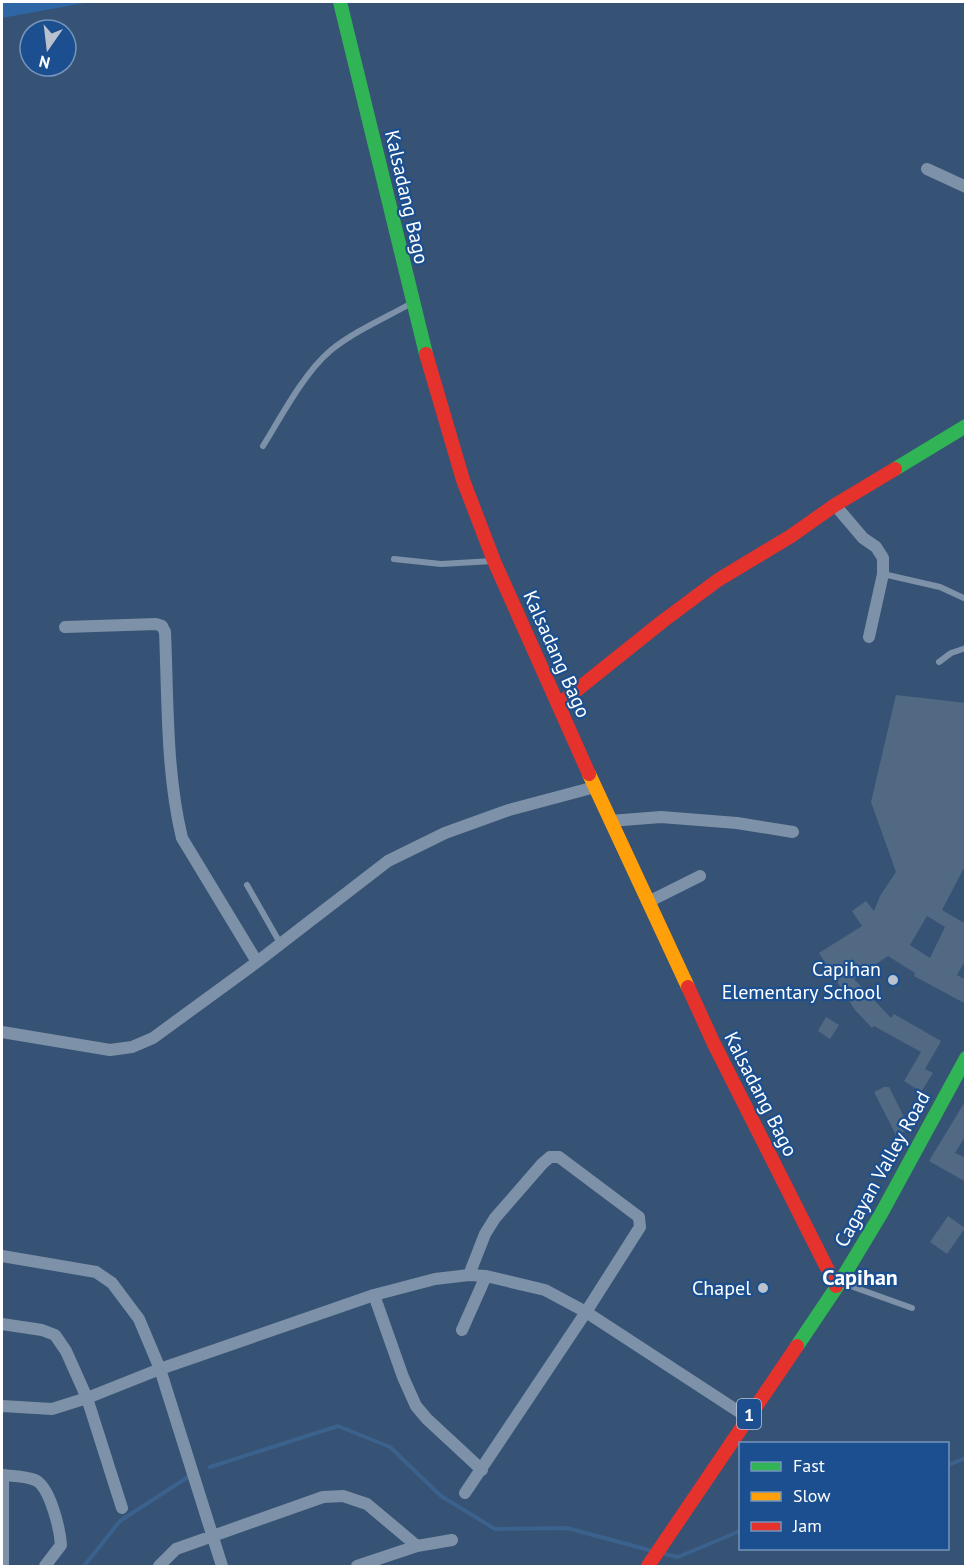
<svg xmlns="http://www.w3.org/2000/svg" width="967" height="1568" viewBox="0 0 967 1568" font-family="'PT Sans',sans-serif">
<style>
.green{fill:#2f66a5}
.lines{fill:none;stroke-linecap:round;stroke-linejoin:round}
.stream{stroke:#3b618d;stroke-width:4}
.building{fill:#526984;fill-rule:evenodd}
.lane{stroke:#7d92a8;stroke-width:6}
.street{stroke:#7d92a8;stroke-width:12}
.fast{stroke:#30b455;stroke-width:14}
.slow{stroke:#ff9f0a;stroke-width:14}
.jam{stroke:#e5322d;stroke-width:14}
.poi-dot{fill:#b9c2ce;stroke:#1b4f8f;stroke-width:2}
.labels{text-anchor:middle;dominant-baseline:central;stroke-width:4.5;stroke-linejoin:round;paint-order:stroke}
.shield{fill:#1b4f8f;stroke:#bbcadd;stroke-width:1.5}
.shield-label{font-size:18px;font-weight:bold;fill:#fff}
.street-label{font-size:20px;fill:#fff;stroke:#1b4f8f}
.poi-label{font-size:20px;fill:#fff;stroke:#1b4f8f;text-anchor:end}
.quarter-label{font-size:22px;font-weight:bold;fill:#fff;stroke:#1b4f8f}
</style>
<rect width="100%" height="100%" fill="#365274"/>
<!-- green -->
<path class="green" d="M2 2H90L2 18Z"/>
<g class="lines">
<!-- stream -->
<path class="stream" d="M948 1465 966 1458
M210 1467 338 1426 390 1447 441 1496 495 1529 567 1528 649 1550
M665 1554 678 1557 740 1531
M84 1566 120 1521 188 1477"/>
</g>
<!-- building -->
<path class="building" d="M896 695 966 703V864L942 910 966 924V959L957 975 966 980V1004L914 976 915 973 888 956 854 979 891 1018 894 1014 941 1041 925 1069 933 1073 921 1092 904 1081 921 1052 874 1026 872 1028 855 1010 819 953 862 926 852 911 866 901 874 911 880 896 896 872 871 802ZM927 916 945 927 930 958 910 945Z
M826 1017 839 1025 830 1039 818 1031Z
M884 1087H889L910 1129 896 1135 874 1092Z
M966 1100V1135L955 1153 966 1158V1182L929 1161Z
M948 1216 965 1228 947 1254 930 1242Z"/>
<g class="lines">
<!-- lane -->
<path class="lane" d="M263 446C281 417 304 373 330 351 353 332 383 319 410 304
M394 559 441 564 493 561
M883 574 940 587 966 599
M939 662 951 653 966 648
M247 885 280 943
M845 1284 912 1308"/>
<!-- street -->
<path class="street" d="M927 169 966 187
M835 505 863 538 876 547 883 558V574L869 637
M65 627 156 624 162 626 165 632C168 700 166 772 182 838L257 962
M610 821 661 817 737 823 793 832
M648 902 700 876
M2 1032 110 1050 132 1047 153 1038 257 962 388 861 445 833 509 810 595 787
M2 1256 96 1272 112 1283 139 1319 160 1369 222 1566
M374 1295 403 1377 416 1406 427 1419 482 1470
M2 1324 42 1330 55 1335 66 1351 87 1398 122 1508
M462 1330 486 1276
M2 1406 52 1409 87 1398 160 1369 374 1295 435 1279 469 1275 486 1276 545 1290 586 1312 747 1417
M2 1475C11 1476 26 1476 35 1480 50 1486 60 1530 61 1545L45 1566
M465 1493 586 1312 640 1227 639 1217 559 1157H550L542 1164 495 1218 485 1234 469 1275
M3 1566V1475
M159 1566 176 1549 323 1497 343 1496 367 1504 417 1546
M357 1566 417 1546 452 1540"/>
<!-- fast -->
<path class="fast" d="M340 2 426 354
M895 469 966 426
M797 1346 840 1282 881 1214 966 1058"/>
<!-- slow -->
<path class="slow" d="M589 774 688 987"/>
<!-- jam -->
<path class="jam" d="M426 354 463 480 494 561 589 774
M558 705 663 621 718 580 791 536 835 505 895 469
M688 987 714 1044 836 1286
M648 1566 797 1346"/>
</g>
<!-- markers -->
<g class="poi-dot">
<circle cx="893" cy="980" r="6"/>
<circle cx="763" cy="1288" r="6"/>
</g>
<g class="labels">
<!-- shield labels -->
<rect class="shield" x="737" y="1399" width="24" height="30" rx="4.5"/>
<g class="shield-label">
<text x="749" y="1414">1</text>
</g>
<!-- street labels -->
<g class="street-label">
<text transform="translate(407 197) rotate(77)">Kalsadang Bago</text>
<text transform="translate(557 654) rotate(66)">Kalsadang Bago</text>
<text transform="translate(761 1094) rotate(63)">Kalsadang Bago</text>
<text transform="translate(882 1169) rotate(-61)">Cagayan Valley Road</text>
</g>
<!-- poi labels -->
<g class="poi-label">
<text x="881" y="969">Capihan<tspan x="881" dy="23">Elementary School</tspan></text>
<text x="751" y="1288">Chapel</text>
</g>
<!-- quarter labels -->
<g class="quarter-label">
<text x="860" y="1277">Capihan</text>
</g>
</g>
<!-- border -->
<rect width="967" height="1568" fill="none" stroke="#ffffff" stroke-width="6"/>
<!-- legend -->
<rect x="739" y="1442" width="210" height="108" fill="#1b4f8f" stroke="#7695bc" stroke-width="1.5"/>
<rect x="751" y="1462" width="30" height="9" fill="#30b455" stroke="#7695bc" stroke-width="1.5"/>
<text x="793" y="1472" font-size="18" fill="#ffffff">Fast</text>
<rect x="751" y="1492" width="30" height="9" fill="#ff9f0a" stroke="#7695bc" stroke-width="1.5"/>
<text x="793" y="1502" font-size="18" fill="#ffffff">Slow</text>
<rect x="751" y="1522" width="30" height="9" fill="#e5322d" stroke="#7695bc" stroke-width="1.5"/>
<text x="793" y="1532" font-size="18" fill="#ffffff">Jam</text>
<!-- north arrow -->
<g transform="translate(48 48) rotate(194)"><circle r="28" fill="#1b4f8f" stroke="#7695bc" stroke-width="1.5"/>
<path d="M0-4.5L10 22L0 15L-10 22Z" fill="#b9c2ce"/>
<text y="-9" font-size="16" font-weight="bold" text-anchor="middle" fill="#ffffff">N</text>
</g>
</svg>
